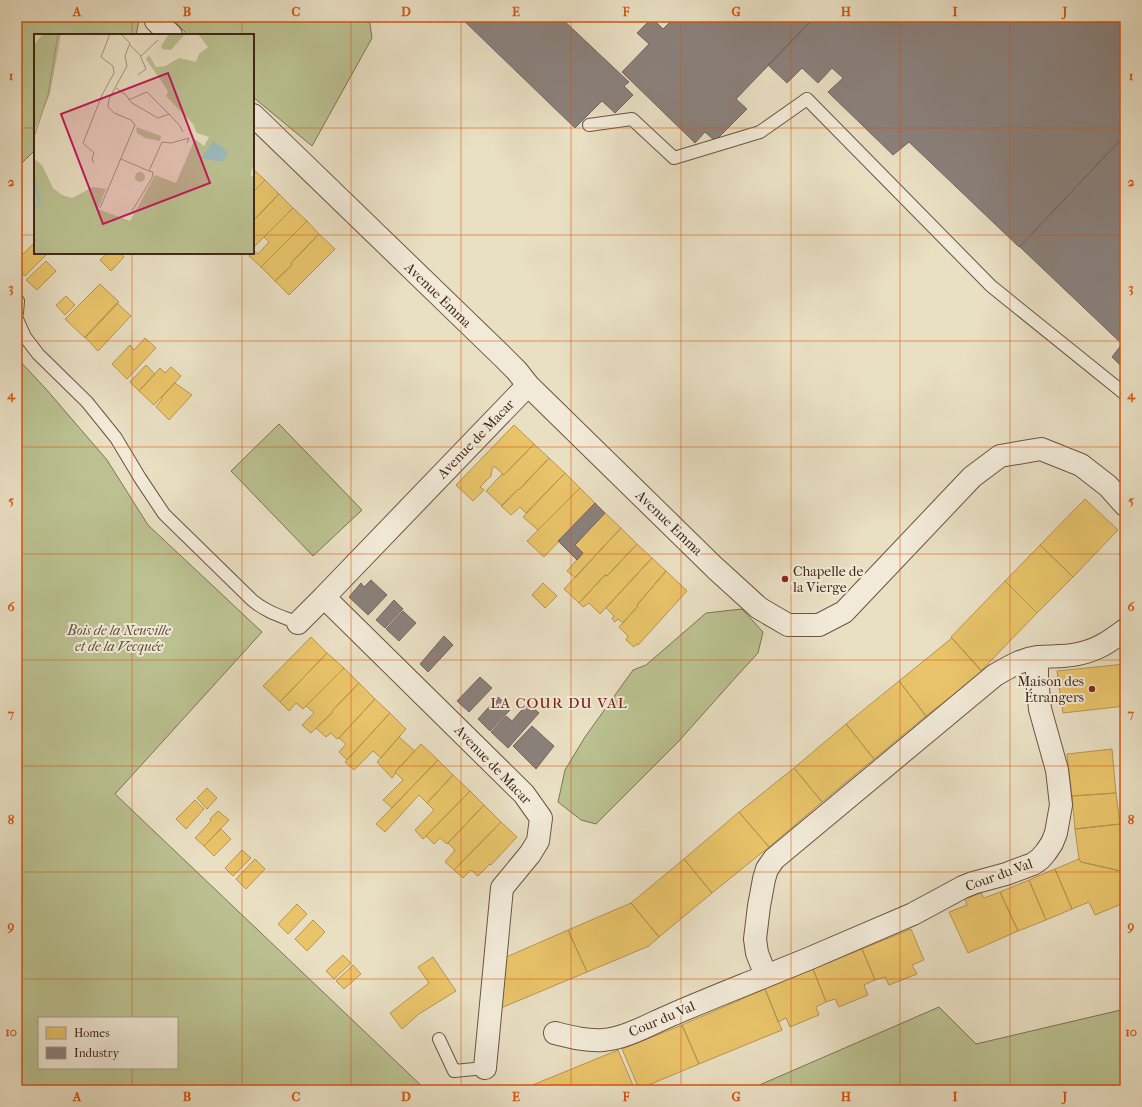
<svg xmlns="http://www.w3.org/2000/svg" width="1142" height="1107" viewBox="0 0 1142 1107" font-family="'IM FELL French Canon',serif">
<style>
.green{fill:#bbc191;stroke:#7f7454;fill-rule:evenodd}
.homes{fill:#e9c46a;stroke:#b79551}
.industry{fill:#8a817c;stroke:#75665e}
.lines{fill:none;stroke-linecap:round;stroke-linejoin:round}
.lane-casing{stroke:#6c5443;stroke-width:14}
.street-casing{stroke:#6c5443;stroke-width:24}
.lane{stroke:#f1ead8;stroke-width:12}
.street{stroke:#f1ead8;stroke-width:22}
.grid{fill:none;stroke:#d8540d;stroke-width:1;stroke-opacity:0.55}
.poi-dot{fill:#8f2418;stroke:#f1ead8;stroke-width:1.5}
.labels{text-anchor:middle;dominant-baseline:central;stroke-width:4;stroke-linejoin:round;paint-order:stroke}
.street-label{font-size:14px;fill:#432618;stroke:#f1ead8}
.poi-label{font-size:14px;fill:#432618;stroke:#f1ead8;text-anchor:start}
.park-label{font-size:14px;font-style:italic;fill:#614d36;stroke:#f1ead8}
.neighbourhood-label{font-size:15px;letter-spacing:1px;fill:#7a1f14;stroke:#f1ead8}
.inset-river{fill:none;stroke:#9bbabc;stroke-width:2}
.inset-road{fill:none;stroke:#a7957f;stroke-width:1}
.view{fill:#c2185b;fill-opacity:0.15;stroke:#c2185b;stroke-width:2}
.inset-edge{fill:none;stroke:#432618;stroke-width:2}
.neatline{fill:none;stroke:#d8540d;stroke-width:1.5}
.grid-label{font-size:13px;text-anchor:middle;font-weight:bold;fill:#d8540d}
</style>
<rect width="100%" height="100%" fill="#e9dfc3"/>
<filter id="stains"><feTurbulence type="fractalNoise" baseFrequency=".005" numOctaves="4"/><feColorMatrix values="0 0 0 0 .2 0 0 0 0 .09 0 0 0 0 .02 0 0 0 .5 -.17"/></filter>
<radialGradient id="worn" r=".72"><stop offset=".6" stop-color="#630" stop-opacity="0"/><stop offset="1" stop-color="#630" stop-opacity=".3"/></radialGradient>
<!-- green -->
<path class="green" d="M17 17H143L139 21 136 35H35V150L17 168Z
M170 17H369L372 38 312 146 253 97V35H188Z
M17 358 46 389 107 460 148 525 262 632 115 794 426 1090H17ZM39 1018H177V1068H39Z
M279 424 362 510 313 556 231 471Z
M742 609 763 632 758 653 736 677 678 742 596 824 581 820 558 802 565 770 585 737 633 670 646 665 706 613Z
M939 1007 976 1044 1125 1009V1090H748Z"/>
<!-- homes -->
<path class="homes" d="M253 169 265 180 253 192Z
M265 180 279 194 253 221V192Z
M279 194 293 208 253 248V221Z
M293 208 307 221 261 267 249 256 254 251 258 254 269 242 264 237Z
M307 221 319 234 291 263 292 265 275 281 261 267Z
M319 234 335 249 289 295 275 281 292 265 291 263Z
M35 242V253H48L25 276 17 269V260Z
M108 253H120L124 257 111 271 100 260Z
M46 261 56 271 37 290 26 280Z
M100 284 119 302 85 338 65 319Z
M66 296 75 305 65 315 56 305Z
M117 303 131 316 98 351 85 337Z
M145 338 156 348 127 379 112 364 130 345 134 350Z
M146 365 155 374 139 391 130 382Z
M171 367 181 376 154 405 139 391 160 368 165 373Z
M175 383 192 395 169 420 156 407 162 399 161 398Z
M514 425 534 444 504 475 494 466 492 469 491 476 480 487 484 490 473 501 456 485Z
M534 444 549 458 519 490 518 489 502 506 486 491 502 474 504 475Z
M549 458 565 473 526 513 520 507 511 515 501 506 518 489 519 490Z
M565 473 580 488 538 530 523 517Z
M580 488 595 503 544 557 527 541Z
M1085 499 1118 530 1073 577 1040 545Z
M605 513 621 528 575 578 567 571 583 553 575 545Z
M621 528 637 544 607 576 605 575 579 603 564 589Z
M637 544 652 558 600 614 589 603 583 607 579 603 605 575 607 576Z
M1040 545 1073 577 1037 613 1005 581Z
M652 558 666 571 637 605 638 606 623 623 618 619 615 622 612 619 614 616 606 608Z
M666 571 687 591 638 645 636 644 634 647 626 640 628 636 619 627 638 606 637 605Z
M1005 581 1037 613 981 671 951 637Z
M543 583 557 596 545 608 532 595Z
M311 637 327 653 280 702 263 686Z
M952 638 983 672 926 716 899 681Z
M327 653 344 668 303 709 296 703 289 711 280 702Z
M1125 664V706L1063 713 1057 671Z
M344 668 359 683 332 711 333 712 311 733 302 725 314 713 306 706Z
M899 681 926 716 874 759 846 724Z
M359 683 375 699 339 738 337 739 331 733 326 737 316 728 333 712 332 711Z
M375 699 390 713 347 760 339 752 346 744 339 738Z
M390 713 406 729 381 758 373 751 354 770 345 762Z
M846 724 874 759 822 802 794 768Z
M399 737 415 751 395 772 396 773 392 778 377 762Z
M421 744 438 760 392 808 383 800 403 780 395 772Z
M1112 749 1116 793 1072 796 1067 754Z
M438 760 453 775 427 803 419 795 385 832 376 824Z
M794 768 822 802 769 847 739 812Z
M453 775 470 791 423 839 415 830 434 810 427 803Z
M207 788 217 798 207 809 197 798Z
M470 791 484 805 447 844 440 838 434 844 426 836Z
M1116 793 1120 824 1075 829 1072 796Z
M195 800 204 809 186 829 176 819Z
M484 805 501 822 454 870 445 862 455 850 448 843Z
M218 811 229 820 204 846 195 838 211 821 210 819Z
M739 812 769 847 712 893 684 859Z
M501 822 517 837 491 865 490 864 478 876 471 870 463 878 454 870Z
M1120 824 1123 857H1125V872L1081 862 1079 859 1075 829Z
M221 829 231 839 214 856 204 846Z
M242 850 251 858 233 876 225 868Z
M255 859 265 869 246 889 236 879Z
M684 859 712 893 659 937 631 903Z
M1079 859 1081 862 1125 872V894L1119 905 1095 915 1089 902 1072 909 1055 869Z
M1055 869 1072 909 1046 920 1029 880Z
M1029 880 1046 920 1018 931 1000 892Z
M1000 892 1018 931 968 953 949 912 967 905 965 899 981 893 984 898Z
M631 903 659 937 649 946 587 972 568 930Z
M297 904 307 914 288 934 278 924Z
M313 920 325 932 307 951 295 939Z
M911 929 924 960 912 965 917 974 889 985 885 977 875 980 862 949Z
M568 930 587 972 501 1008 504 958Z
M862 949 875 980 864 985 868 995 839 1007 835 999 826 1002 813 969Z
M343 955 351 963 334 979 326 971Z
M433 957 456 991 419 1014 402 1029 390 1013 429 983 418 967Z
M353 965 361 974 344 989 336 981Z
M813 969 826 1002 816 1007 819 1015 790 1027 786 1018 778 1022 765 989Z
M765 989 782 1030 699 1064 682 1025Z
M682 1025 699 1064 639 1089 622 1049Z
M618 1050 635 1090H537L535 1084Z
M535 1084 537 1090H521Z"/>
<!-- industry -->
<path class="industry" d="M460 17H560L629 82 624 86 633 95 615 113 602 101 575 128Z
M675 17H815L736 99 747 109 715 141 705 132 695 143 622 72 649 44 637 33 652 18 663 29Z
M815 17H1120L1125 22V135L1019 247 909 142 893 155 828 92 843 78 832 68 818 83 802 68 787 83 768 65Z
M1125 135V370L1112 357 1122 344 1020 247Z
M595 503 605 513 575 545 583 553 577 560 558 541Z
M371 580 387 595 368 615 349 597 361 583 364 587Z
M394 600 403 609 385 628 376 620Z
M403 611 416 623 399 641 386 629Z
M444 636 453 645 428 672 420 664Z
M480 677 492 688 469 712 457 701Z
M498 697 511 709 490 731 478 719Z
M528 703 539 713 508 748 491 732 506 716 512 721Z
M532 726 554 746 536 769 513 746Z"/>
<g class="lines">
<defs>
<path id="lane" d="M589 125 632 119 674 158 760 132 807 99 991 286 1125 394
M17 313 18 301
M17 319 25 337 38 354 87 402 116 438 140 478 164 514 252 600C266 612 281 616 298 623
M439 1039 454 1071 485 1068"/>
<path id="street" d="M156 21 171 35
M253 115 502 356 517 371 528 385 715 568 759 608 788 625H819L844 612 972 477 1000 456 1041 449 1081 465 1108 486 1125 505
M298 623 324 597
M766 976 808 959 913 914 963 887 973 883 1006 874 1033 864 1040 859 1046 852 1052 843 1056 833 1061 805 1057 770 1040 709 1037 678V657
M555 1033C571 1037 586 1041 603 1040 626 1038 648 1025 669 1016 701 1002 734 989 766 976L757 953 755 939 759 906 764 879 767 869 774 859 995 675C1009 667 1022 659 1038 657 1051 656 1065 657 1078 654 1098 650 1110 641 1125 630
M485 1068 502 888 530 854 538 841 541 818 524 794 324 597 528 385"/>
</defs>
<!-- lane casing -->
<use href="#lane" class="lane-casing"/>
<!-- street casing -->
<use href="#street" class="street-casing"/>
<!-- lane -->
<use href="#lane" class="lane"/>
<!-- street -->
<use href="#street" class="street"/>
</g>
<!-- grid -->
<path class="grid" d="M132 17V35M242 17V35M351 17V1090M461 17V1090M571 17V1090M681 17V1090M791 17V1090M900 17V1090M1010 17V1090M17 128H35M253 128H1125M17 235H35M253 235H1125M132 253V1018M242 253V1090M17 341H1125M17 447H1125M17 554H1125M17 660H1125M17 766H1125M17 872H1125M17 979H1125M132 1068V1090"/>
<!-- markers -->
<g class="poi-dot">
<circle cx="785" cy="579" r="4"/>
<circle cx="1092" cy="689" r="4"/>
</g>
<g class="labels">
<!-- street labels -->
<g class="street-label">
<text transform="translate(438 295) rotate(44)">Avenue Emma</text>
<text transform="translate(476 439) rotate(-46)">Avenue de Macar</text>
<text transform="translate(669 523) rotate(44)">Avenue Emma</text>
<text transform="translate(493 765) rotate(46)">Avenue de Macar</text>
<text transform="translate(999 875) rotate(-20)">Cour du Val</text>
<text transform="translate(662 1019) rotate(-23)">Cour du Val</text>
</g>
<!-- poi labels -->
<g class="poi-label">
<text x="793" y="571">Chapelle de<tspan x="793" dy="16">la Vierge</tspan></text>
<text x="1084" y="681" text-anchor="end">Maison des<tspan x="1084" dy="16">Étrangers</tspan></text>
</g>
<!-- park labels -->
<g class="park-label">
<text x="119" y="630">Bois de la Neuville<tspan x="119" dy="16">et de la Vecquée</tspan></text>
</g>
<!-- neighbourhood labels -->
<g class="neighbourhood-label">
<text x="559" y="703">LA COUR DU VAL</text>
</g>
</g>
<!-- overview -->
<g transform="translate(34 34)">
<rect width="220" height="220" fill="#e9dfc3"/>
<path d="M9 0H27L16 60 0 98V11ZM135 0H151L137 16 128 15 127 12ZM164 0H220V136L218 134 217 142 220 143V220H0V125L8 131 19 154 28 161 38 164 59 153 72 155 64 175 96 187 121 141 142 149 161 105 170 112 175 103 163 99 159 90 132 62 134 57 112 25 115 21 122 33 131 32 145 24 162 28 165 20 174 13ZM102 93 127 102 126 107 111 104 103 99ZM101 143a5 5 0 1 1 10 0a5 5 0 1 1-10 0Z" fill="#bbc191"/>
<path d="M179 107 194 118 193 122 187 128 167 124Z" fill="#9bbabc"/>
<path class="inset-river" d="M0 143 6 171 0 174"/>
<path class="inset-road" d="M96 11 106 21 112 35 104 41M107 22 124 6M82 54 91 60 98 69 124 84 135 80 146 92 149 98M94 66 113 58 135 80M0 103 14 61 24 0M87 125 115 137 128 108 137 109 155 104 153 109M60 129 58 125 60 119 49 109 68 61 80 39 79 32 67 23 76 0M66 174 101 91 97 86 80 79 74 73 75 65 93 32 91 22 96 9 87 0M98 177 118 144 119 138 115 137"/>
<path class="view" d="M134 39 176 149 69 190 27 80Z"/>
<rect width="220" height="220" class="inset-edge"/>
</g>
<!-- margin -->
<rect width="1142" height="1107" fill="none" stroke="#e9dfc3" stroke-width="44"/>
<!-- legend -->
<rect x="38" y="1017" width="140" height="52" fill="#f1ead8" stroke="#ab9c8b"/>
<rect x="46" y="1027" width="20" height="12" fill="#e9c46a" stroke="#ab9c8b"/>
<text x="74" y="1037" font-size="12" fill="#432618">Homes</text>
<rect x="46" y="1047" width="20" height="12" fill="#8a817c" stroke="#ab9c8b"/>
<text x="74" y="1057" font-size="12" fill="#432618">Industry</text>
<rect x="22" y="22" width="1098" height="1063" class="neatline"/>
<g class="grid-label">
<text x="77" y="16">A</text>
<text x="187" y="16">B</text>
<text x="296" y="16">C</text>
<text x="406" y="16">D</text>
<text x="516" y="16">E</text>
<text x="626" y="16">F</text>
<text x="736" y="16">G</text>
<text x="846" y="16">H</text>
<text x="955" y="16">I</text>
<text x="1065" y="16">J</text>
<text x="11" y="80">1</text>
<text x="1131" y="80">1</text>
<text x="11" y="186">2</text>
<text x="1131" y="186">2</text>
<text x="11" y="292">3</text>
<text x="1131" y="292">3</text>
<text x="11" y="399">4</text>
<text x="1131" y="399">4</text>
<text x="11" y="505">5</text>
<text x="1131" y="505">5</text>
<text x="11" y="611">6</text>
<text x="1131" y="611">6</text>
<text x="11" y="718">7</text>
<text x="1131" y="718">7</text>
<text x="11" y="824">8</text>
<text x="1131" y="824">8</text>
<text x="11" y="930">9</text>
<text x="1131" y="930">9</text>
<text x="11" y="1036">10</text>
<text x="1131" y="1036">10</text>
<text x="77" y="1101">A</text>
<text x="187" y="1101">B</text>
<text x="296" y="1101">C</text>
<text x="406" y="1101">D</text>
<text x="516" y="1101">E</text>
<text x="626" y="1101">F</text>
<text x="736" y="1101">G</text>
<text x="846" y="1101">H</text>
<text x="955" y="1101">I</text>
<text x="1065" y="1101">J</text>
</g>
<rect width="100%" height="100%" filter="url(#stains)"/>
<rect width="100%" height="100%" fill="url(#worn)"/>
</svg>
